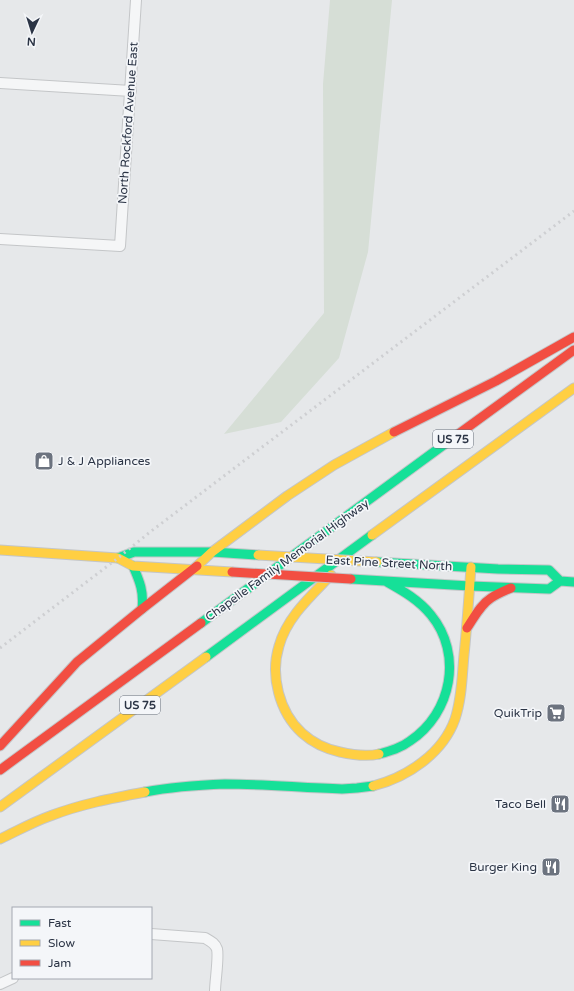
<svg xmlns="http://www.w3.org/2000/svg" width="574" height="991" viewBox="0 0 574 991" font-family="'Varela Round',sans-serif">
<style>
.green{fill:#d6ded6}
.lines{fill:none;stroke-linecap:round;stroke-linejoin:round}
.street-casing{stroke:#c4c6c8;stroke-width:12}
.fast-casing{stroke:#c4c6c8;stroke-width:11}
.slow-casing{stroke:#c4c6c8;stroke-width:11}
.jam-casing{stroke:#c4c6c8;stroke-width:11}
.street{stroke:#f5f6f7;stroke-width:10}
.fast{stroke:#16e098;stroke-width:9}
.slow{stroke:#ffcf43;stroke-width:9}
.jam{stroke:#f24e42;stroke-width:9}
.rail{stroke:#cecfd2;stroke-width:3;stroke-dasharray:2 4;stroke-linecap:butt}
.slow-bridge-casing{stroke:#c4c6c8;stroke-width:11;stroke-linecap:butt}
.jam-bridge-casing{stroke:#c4c6c8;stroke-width:11;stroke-linecap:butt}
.slow-bridge{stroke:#ffcf43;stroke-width:9}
.jam-bridge{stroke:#f24e42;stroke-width:9}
.labels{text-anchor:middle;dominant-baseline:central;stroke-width:3.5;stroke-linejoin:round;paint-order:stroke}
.shield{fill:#f4f6f9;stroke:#676e7b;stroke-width:1}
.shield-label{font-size:11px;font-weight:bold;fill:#2b3445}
.street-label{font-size:12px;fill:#2b3445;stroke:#f4f6f9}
.poi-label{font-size:12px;fill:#2b3445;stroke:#f4f6f9;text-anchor:end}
</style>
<rect width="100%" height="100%" fill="#e6e8ea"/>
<!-- green -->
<path class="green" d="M330 0H392L368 252 339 358 281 422 224 434 324 313 323 84Z"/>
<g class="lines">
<defs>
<path id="street" d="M0 83 131 91
M0 239 120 246 136 0
M151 934 205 938C210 941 215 943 217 949 219 957 215 982 215 991
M0 984 13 978"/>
<path id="fast" d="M118 558 134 552H212L258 555
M377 562 498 569 549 570 560 581
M133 566C140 582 144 592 142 609
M351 579 470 586 549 589 560 581 574 582
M201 623 453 438
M206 657 372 535
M379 754C390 751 401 748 410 741 452 713 463 654 431 615 419 600 403 591 387 582
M145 792C171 787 198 785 225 784 264 784 303 788 342 789L357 788 373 786"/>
<path id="slow" d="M372 535 574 388
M0 550 118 558 133 566 232 572
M197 566 212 552 287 496 334 465 394 432
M331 575C311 596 287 617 279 646 270 675 279 712 302 733 313 743 326 749 340 752 353 755 366 757 379 754
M373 786C408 777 443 753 455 719 462 698 462 676 464 655 467 626 469 596 471 567
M0 807 206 657
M0 839C17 831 33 822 50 816 81 804 113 798 145 792"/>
<path id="jam" d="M394 432 496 381 574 337
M453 438 574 350
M467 628C474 618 480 605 491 598 497 594 504 591 511 588
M0 746 77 662 142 609 197 566
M0 770 201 623"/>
</defs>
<!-- street casing -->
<use href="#street" class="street-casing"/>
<!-- fast casing -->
<use href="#fast" class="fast-casing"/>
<!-- slow casing -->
<use href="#slow" class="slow-casing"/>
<!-- jam casing -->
<use href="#jam" class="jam-casing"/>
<!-- street -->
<use href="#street" class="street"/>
<!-- fast -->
<use href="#fast" class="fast"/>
<!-- slow -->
<use href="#slow" class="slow"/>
<!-- jam -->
<use href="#jam" class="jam"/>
<!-- rail -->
<path class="rail" d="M0 648 118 558 150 532 574 211"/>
<defs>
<path id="slow-bridge" d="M258 555 377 562"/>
<path id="jam-bridge" d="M232 572 351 579"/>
</defs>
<!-- slow-bridge casing -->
<use href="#slow-bridge" class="slow-bridge-casing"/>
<!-- jam-bridge casing -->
<use href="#jam-bridge" class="jam-bridge-casing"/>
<!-- slow-bridge -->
<use href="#slow-bridge" class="slow-bridge"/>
<!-- jam-bridge -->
<use href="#jam-bridge" class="jam-bridge"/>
</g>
<!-- icons -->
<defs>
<symbol id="shop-square" viewBox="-11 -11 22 22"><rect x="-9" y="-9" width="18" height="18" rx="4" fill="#6c737f" stroke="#f4f6f9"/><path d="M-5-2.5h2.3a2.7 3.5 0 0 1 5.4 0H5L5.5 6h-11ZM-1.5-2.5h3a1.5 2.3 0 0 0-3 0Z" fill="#fff"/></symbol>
<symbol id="supermarket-square" viewBox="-11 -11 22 22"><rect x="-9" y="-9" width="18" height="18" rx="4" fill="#6c737f" stroke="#f4f6f9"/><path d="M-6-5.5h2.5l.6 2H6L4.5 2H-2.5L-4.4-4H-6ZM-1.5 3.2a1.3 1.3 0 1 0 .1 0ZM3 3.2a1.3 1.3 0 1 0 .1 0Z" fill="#fff"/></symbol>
<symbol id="restaurant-square" viewBox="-11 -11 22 22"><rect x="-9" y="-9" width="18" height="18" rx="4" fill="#6c737f" stroke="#f4f6f9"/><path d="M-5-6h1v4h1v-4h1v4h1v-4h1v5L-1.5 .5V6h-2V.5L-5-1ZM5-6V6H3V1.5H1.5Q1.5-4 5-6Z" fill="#fff"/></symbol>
</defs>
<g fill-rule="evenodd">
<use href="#shop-square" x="33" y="450" width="22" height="22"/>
<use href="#supermarket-square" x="545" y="702" width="22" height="22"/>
<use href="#restaurant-square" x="549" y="793" width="22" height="22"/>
<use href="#restaurant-square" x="540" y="856" width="22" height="22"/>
</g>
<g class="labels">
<!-- shield labels -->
<g class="shield">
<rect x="433" y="430" width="40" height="18" rx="3"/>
<rect x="120" y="696" width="40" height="18" rx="3"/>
</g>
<g class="shield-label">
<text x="453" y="439">US 75</text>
<text x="140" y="705">US 75</text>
</g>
<!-- street labels -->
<g class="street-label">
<text transform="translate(128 123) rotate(-86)">North Rockford Avenue East</text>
<text transform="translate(287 560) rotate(-36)">Chapelle Family Memorial Highway</text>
<text transform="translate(389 563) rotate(3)">East Pine Street North</text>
</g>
<!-- poi labels -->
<g class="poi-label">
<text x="58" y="461" text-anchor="start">J &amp; J Appliances</text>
<text x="542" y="713">QuikTrip</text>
<text x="546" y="804">Taco Bell</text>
<text x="537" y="867">Burger King</text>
</g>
</g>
<!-- legend -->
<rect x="12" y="907" width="140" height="72" fill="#f4f6f9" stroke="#a4a8b1"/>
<rect x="20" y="920" width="20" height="6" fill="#16e098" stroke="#a4a8b1"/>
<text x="48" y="927" font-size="12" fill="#2b3445">Fast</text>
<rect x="20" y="940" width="20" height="6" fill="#ffcf43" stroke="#a4a8b1"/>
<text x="48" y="947" font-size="12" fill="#2b3445">Slow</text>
<rect x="20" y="960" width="20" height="6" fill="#f24e42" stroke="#a4a8b1"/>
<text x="48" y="967" font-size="12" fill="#2b3445">Jam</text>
<!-- north arrow -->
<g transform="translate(32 32) rotate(184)" stroke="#f4f6f9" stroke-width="3" paint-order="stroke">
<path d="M0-3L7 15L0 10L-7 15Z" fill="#2b3445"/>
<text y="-6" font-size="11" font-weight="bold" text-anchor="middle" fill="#2b3445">N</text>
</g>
</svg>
